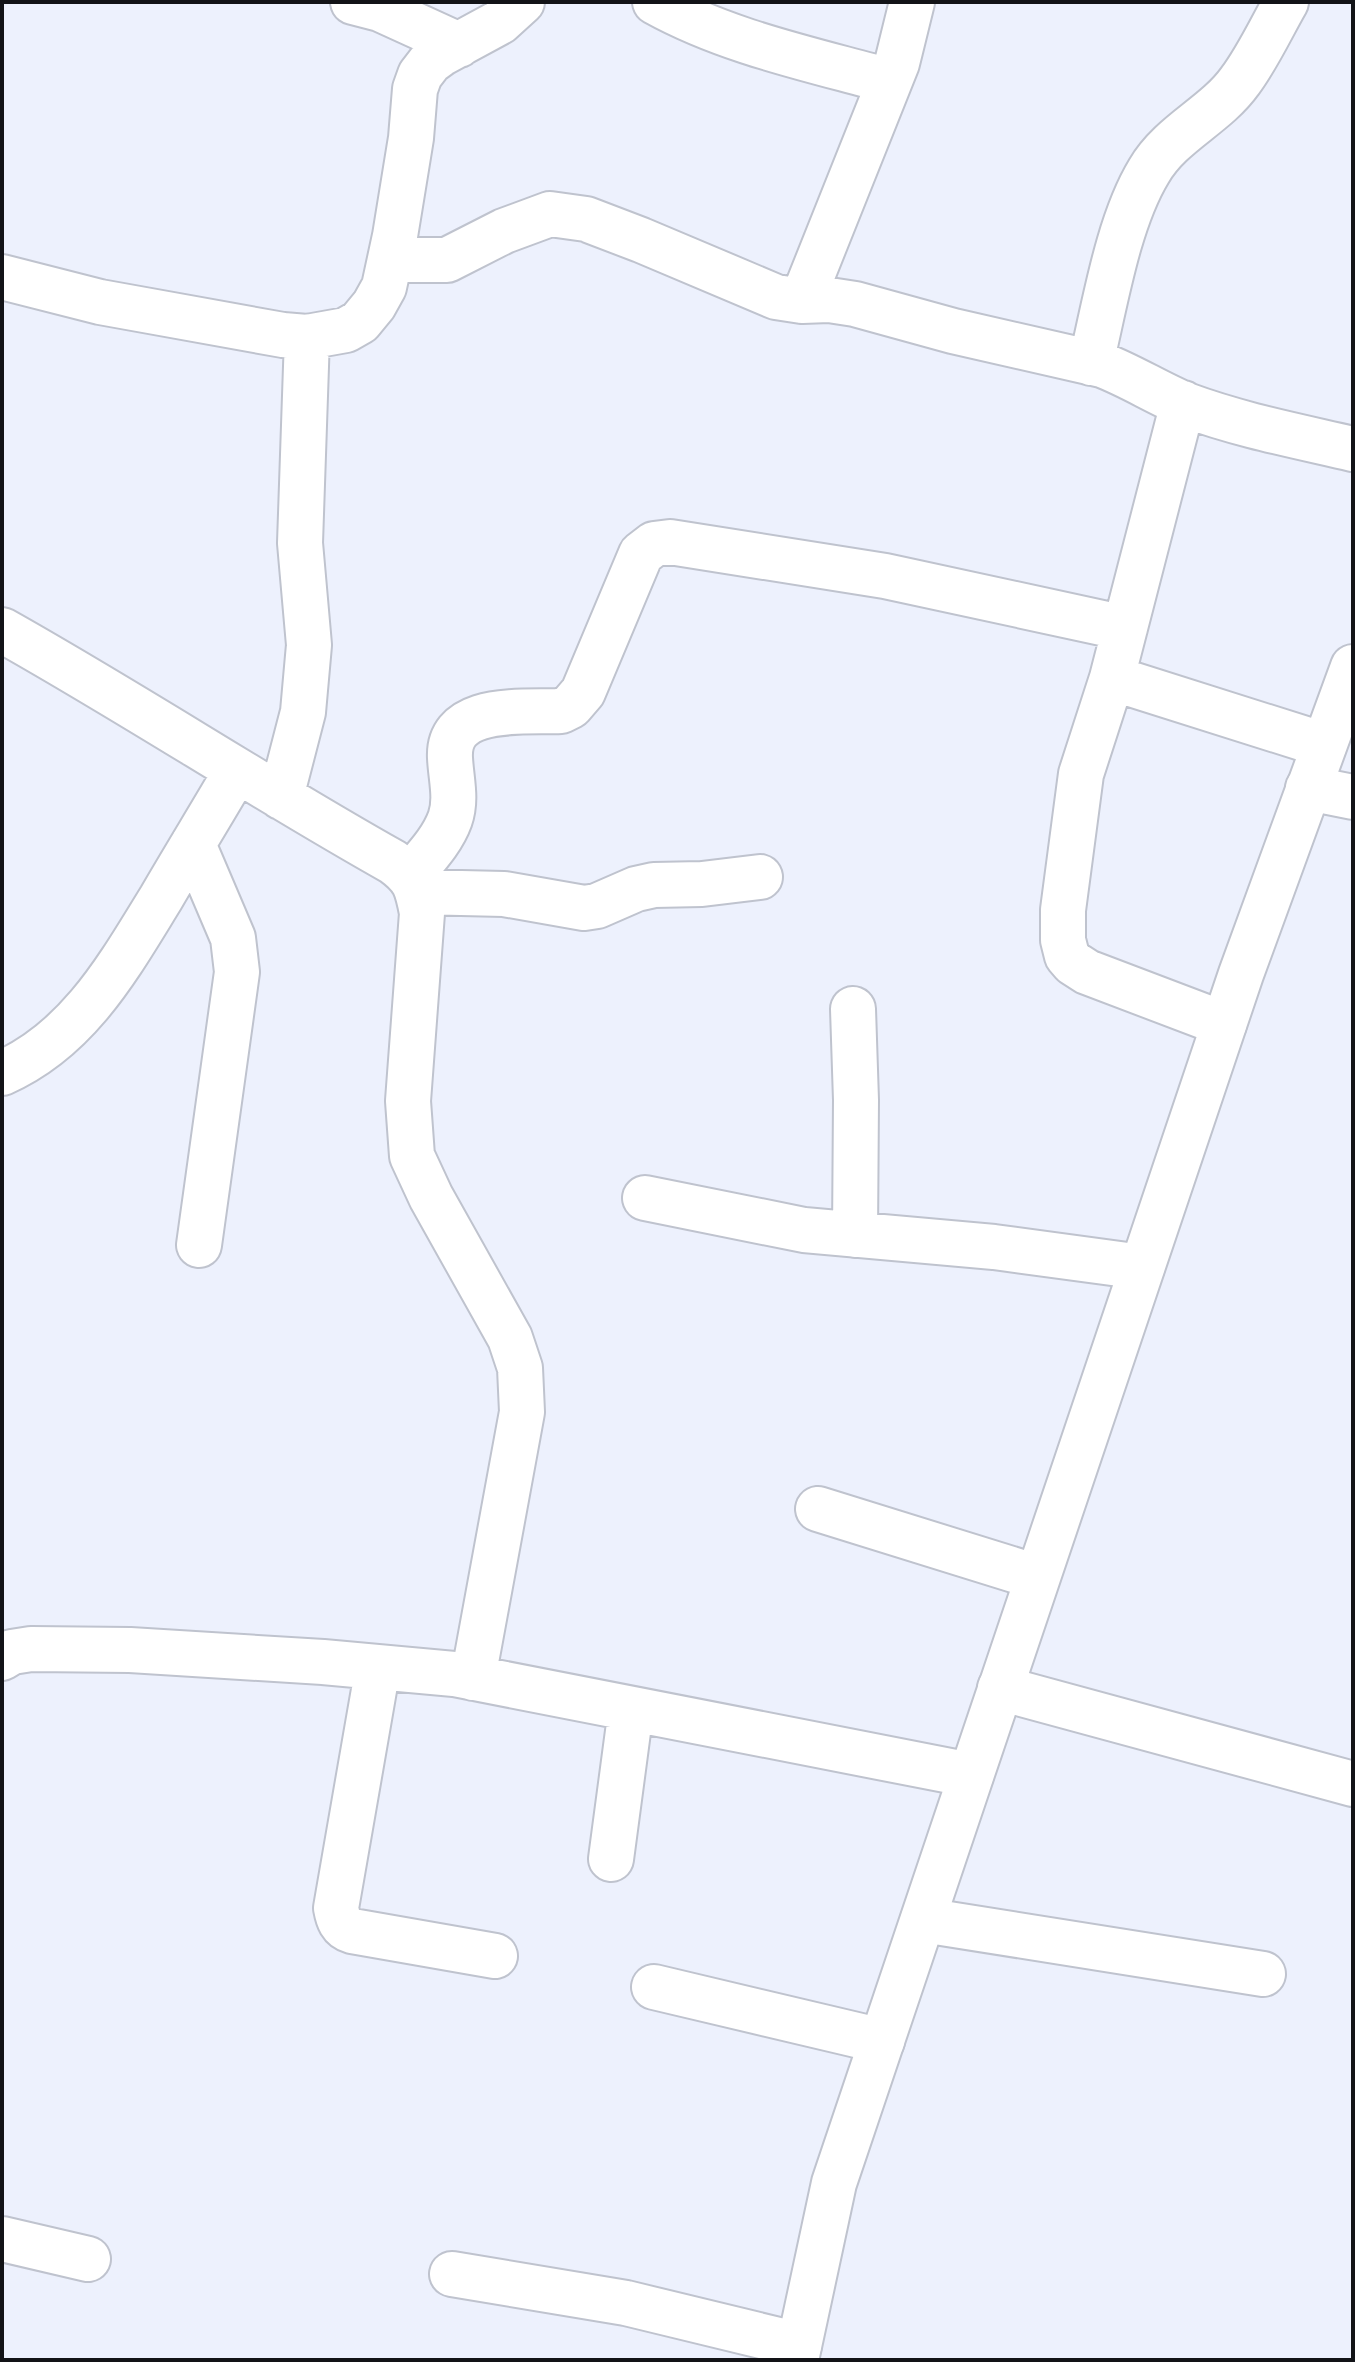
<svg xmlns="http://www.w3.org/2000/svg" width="1355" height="2362" viewBox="0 0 1355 2362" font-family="Rubik,sans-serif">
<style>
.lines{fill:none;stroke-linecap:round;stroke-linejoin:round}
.street-casing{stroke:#bfc3ce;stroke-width:48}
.secondary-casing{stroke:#bfc3ce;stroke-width:48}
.street{stroke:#fff;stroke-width:44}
.secondary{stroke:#fff;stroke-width:44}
</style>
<rect width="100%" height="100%" fill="#edf1fd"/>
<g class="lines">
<defs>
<path id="street" d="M353 2 380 9 459 45
M655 2C727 42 810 59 889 81
M390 260H447L504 231 550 214 586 219 641 240 776 297 802 301 829 300 855 304 953 331 1102 365C1131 376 1157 393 1186 405 1240 425 1297 436 1353 449
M2 277 100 302 283 335 307 337 346 330 360 322 374 305 384 287 395 236 411 138 415 89 420 75 430 62 441 54 500 22 522 2
M802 301 897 63 912 2
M1091 363C1105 304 1118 222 1149 171 1171 133 1215 116 1240 81 1258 57 1271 28 1286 2
M1183 403 1112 678 1081 774 1063 910V940L1067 956 1073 963 1087 972 1224 1024
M2 630C134 704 261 788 393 862 415 878 417 887 422 913L408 1101 412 1156 431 1197 510 1338 520 1368 522 1412 473 1678
M1112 678 1324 745
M1308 788 1353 797
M281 797 303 712 309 645 300 543 307 337
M193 844 233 938 237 972 199 1245
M411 875C425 858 442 841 450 819 457 799 451 779 450 758 447 703 524 713 561 711L571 706 583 692 641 554 654 544 670 542 885 576 1125 628
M418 892 504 894 584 908 597 906 636 889 654 885 702 884 760 877
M853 1009 856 1100 855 1235
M2 1073C79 1039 119 966 161 898 186 855 212 813 237 770
M645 1198 804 1230 994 1247 1142 1267
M818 1509 1037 1577
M2 1658 12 1652 31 1649 130 1650 323 1662 454 1674 971 1775
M378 1667 336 1908C338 1919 341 1928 352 1931L495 1956
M1000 1688 1353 1784
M611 1859 631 1709
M923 1920 1263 1974
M654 1987 882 2041
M2 2239 88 2259
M452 2274 626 2303 799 2345"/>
<path id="secondary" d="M796 2360 834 2183 1241 974 1353 667"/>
</defs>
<!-- street casing -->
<use href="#street" class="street-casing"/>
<!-- secondary casing -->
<use href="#secondary" class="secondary-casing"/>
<!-- street -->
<use href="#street" class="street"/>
<!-- secondary -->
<use href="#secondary" class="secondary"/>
</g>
<!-- border -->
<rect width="1355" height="2362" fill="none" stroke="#121317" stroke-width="8"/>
</svg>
